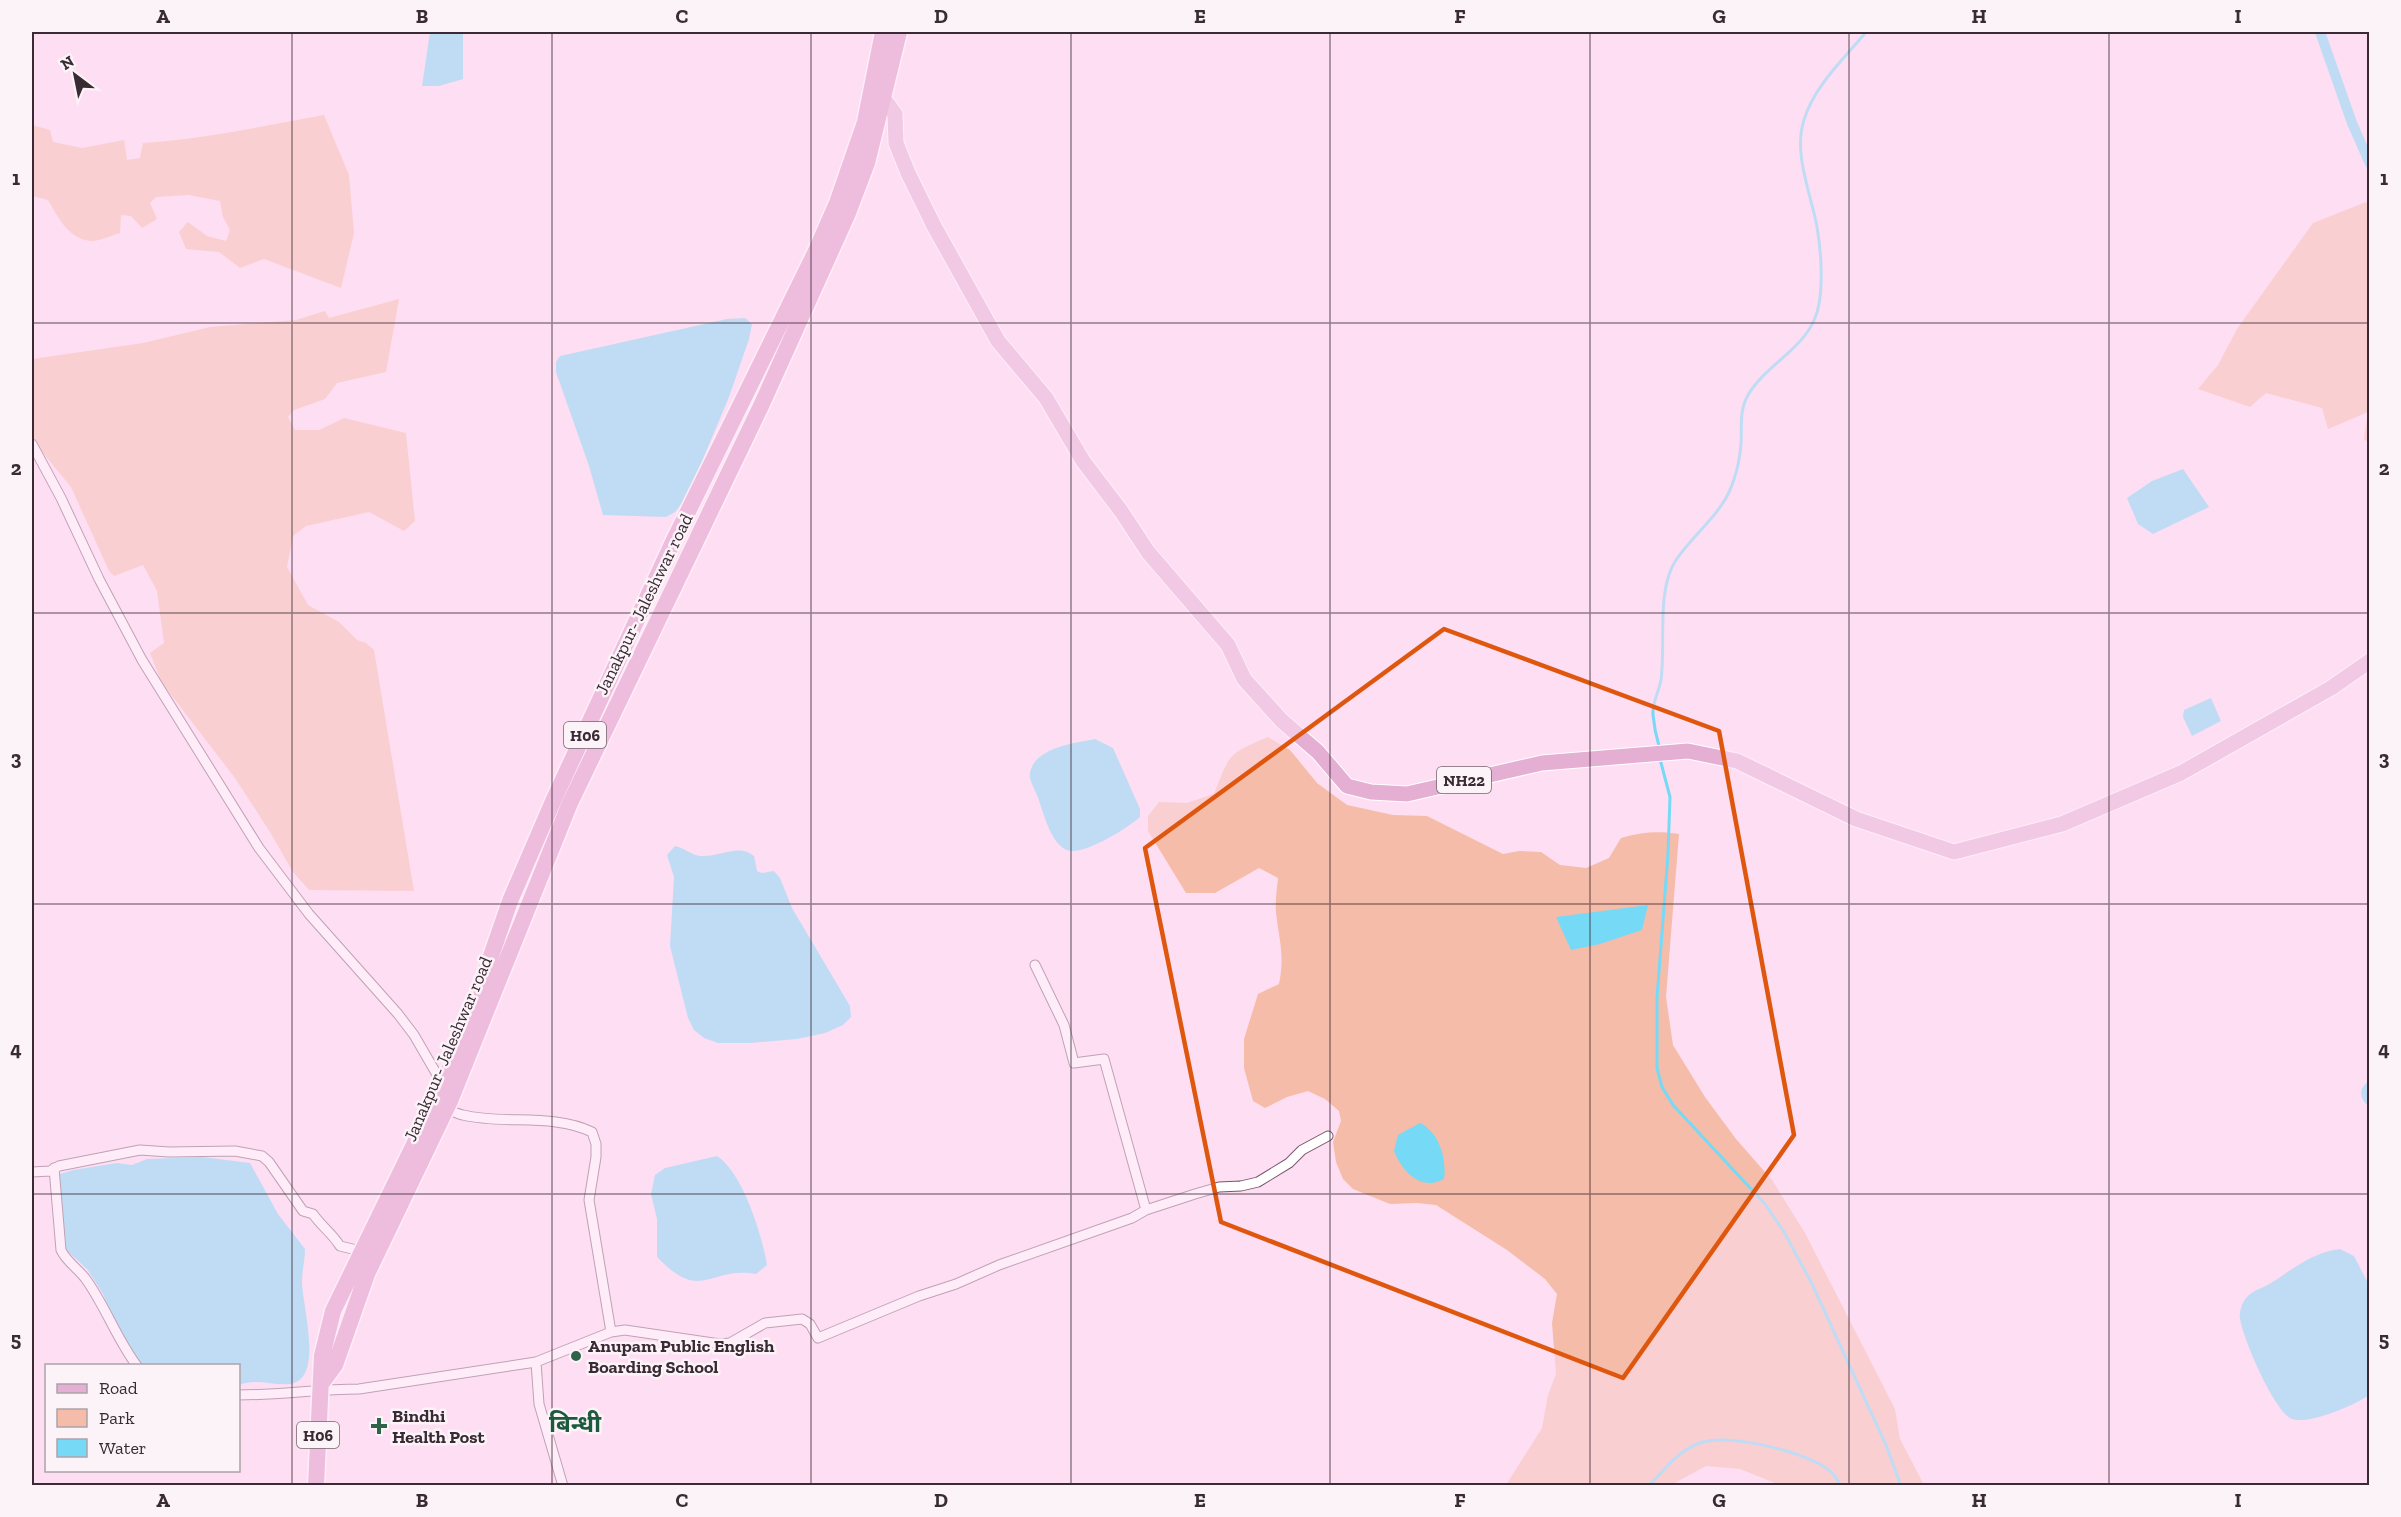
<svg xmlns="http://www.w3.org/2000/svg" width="2401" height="1517" viewBox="0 0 2401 1517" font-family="'Zilla Slab','Noto Sans Devanagari',serif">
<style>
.green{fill:#f5bca9}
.water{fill:#76d9f6}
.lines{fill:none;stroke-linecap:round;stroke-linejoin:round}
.stream{stroke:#76d9f6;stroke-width:3}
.canal{stroke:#76d9f6;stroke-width:10}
.minor-casing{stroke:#77566c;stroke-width:11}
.primary-casing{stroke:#fff;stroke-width:17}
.trunk-casing{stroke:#fff;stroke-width:19}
.minor{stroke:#fff;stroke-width:9}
.primary{stroke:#e5afd4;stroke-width:15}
.trunk{stroke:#dc94c6;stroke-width:16}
.marked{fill:none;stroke:#df570e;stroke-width:4.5;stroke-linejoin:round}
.grid{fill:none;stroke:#392a33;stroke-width:1.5;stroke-opacity:0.55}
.poi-dot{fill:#2f6449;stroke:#fbf3f8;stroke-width:2}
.labels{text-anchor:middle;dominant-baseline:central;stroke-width:5;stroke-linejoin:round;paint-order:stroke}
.shield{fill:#fbf3f8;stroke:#73666e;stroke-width:1.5}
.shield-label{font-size:16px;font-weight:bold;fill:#392a33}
.street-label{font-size:18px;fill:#392a33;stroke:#fbf3f8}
.poi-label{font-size:18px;font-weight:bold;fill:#392a33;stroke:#fbf3f8;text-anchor:start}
.district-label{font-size:24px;font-weight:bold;fill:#1c5a3d;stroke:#fbf3f8}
.neatline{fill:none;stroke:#392a33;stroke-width:2}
.grid-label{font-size:20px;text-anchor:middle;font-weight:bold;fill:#392a33}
</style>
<rect width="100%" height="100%" fill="#fedef2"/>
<!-- green -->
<path class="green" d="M324 115 349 175 354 233 341 288 264 259 240 268 219 252 186 249 179 232 188 222 207 236 226 241 230 230 223 217 220 201 189 195 156 197 150 203 157 219 142 228 131 216 121 215 120 233C112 235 100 241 92 241 69 240 58 217 48 200L32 196V125L50 130 53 142 82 148 124 140 127 160 140 158 143 143C204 139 264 126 324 115Z
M2366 202 2370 207 2369 443 2364 439 2368 412 2328 429 2322 408 2266 393 2250 407 2198 389 2218 365 2237 329 2313 223Z
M399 299 386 372 337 383 325 399 294 410 288 417 295 430H319L344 418 406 433 415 521 404 531 369 512 306 526 293 536 287 567 308 605 339 622 357 640 366 643 374 650 414 891 309 890 293 872 270 832 235 778 162 683 150 653 164 643 157 591 143 565 114 576 109 571 71 487 34 442 32 437V359L143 343 210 327 296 320 325 311 329 318Z
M1268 737 1290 750 1317 783 1347 805 1393 815 1427 816 1503 854 1519 851 1541 852 1560 865 1586 868 1609 858 1621 838C1641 832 1658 831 1679 834L1666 997 1673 1045 1705 1097 1736 1139 1772 1180 1805 1233 1895 1409 1900 1439 1924 1485H1780L1740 1469 1706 1466 1671 1485H1506L1542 1428 1548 1395 1556 1374 1552 1323 1557 1294 1545 1279 1507 1250 1436 1205 1417 1203 1390 1204 1353 1189 1343 1179 1336 1162 1333 1142 1341 1121 1339 1111 1325 1099 1308 1091 1287 1097 1265 1108 1253 1101 1244 1068V1039L1258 994 1279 984C1285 955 1279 940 1276 912 1275 901 1277 889 1278 878L1259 868 1215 893H1186L1148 831V816L1159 802 1187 803 1214 794C1230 753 1228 754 1268 737Z"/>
<!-- water -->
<path class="water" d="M430 32H463V79L439 86H422Z
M745 318 752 324 749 339 729 397 687 497 675 512 666 517 603 515 589 466 556 372V362L560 356 727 319Z
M2183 469 2209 507 2153 534 2138 524 2127 498 2152 481Z
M2211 698 2221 721 2192 736 2183 717 2184 710Z
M1095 739 1113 748 1140 809V817C1128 828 1087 853 1071 851 1051 849 1043 810 1037 795 1034 787 1027 778 1031 769 1039 747 1075 743 1095 739Z
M675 846C685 848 692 856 702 856 720 857 739 843 754 856L757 871 762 873 774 871 780 878 792 908 850 1006 851 1017 843 1025 825 1033 797 1039 750 1043H718L704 1038 694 1030 688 1018 670 946 674 877 667 855Z
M1648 905 1642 930 1600 944 1571 950 1556 917Z
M2369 1081V1107C2359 1098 2358 1089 2369 1081Z
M1420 1123C1439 1132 1447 1159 1444 1179 1421 1192 1402 1171 1394 1151L1398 1135Z
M717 1156C743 1173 762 1235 767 1265L756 1274C709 1266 702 1304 657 1257V1219L651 1194 655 1175 665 1168Z
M203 1157 250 1163 278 1214 305 1249C305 1260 302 1271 302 1282 302 1304 323 1374 294 1383 278 1388 258 1377 239 1385L238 1366 140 1365 120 1336 103 1294 87 1269 64 1248 59 1184 60 1174 73 1170 117 1163 132 1165 147 1159Z
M2340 1249 2354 1256 2369 1285V1395C2356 1405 2308 1425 2292 1419 2275 1413 2242 1337 2240 1318 2239 1314 2241 1308 2242 1305 2248 1291 2259 1290 2271 1283 2293 1269 2313 1252 2340 1249Z"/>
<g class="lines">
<!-- stream -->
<path class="stream" d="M1659 746C1656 736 1654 725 1653 715 1652 702 1659 692 1661 680 1666 644 1656 590 1676 560 1695 532 1725 512 1734 479 1738 468 1740 455 1741 444 1742 426 1739 411 1748 395 1768 361 1812 347 1819 304 1823 281 1821 250 1817 227 1811 194 1793 153 1804 120 1814 86 1844 59 1866 32
M1660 759 1670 797 1668 854 1657 998V1068L1662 1087 1673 1105 1765 1204 1784 1232 1812 1284 1886 1445 1901 1486
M1649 1486C1664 1470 1676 1453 1697 1444 1725 1432 1802 1451 1826 1468 1833 1472 1837 1479 1841 1486"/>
<!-- canal -->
<path class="canal" d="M2320 32 2352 123 2370 164"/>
<defs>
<path id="minor" d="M32 444 61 498 99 579 142 660 259 848 309 914 398 1014 414 1035 443 1085
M1035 965 1064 1025 1074 1063 1104 1059 1146 1210
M446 1109C452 1111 458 1114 463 1115 505 1125 553 1113 592 1132L596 1144V1157L589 1200 611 1332
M54 1168 61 1250C66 1261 77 1268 85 1278 105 1305 116 1338 137 1366
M32 1172 50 1171 59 1166 140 1150 169 1152 235 1151 262 1156 269 1162 303 1211 313 1214C321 1226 332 1233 340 1246L361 1251
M536 1362 539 1404 563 1486
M238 1395C279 1395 319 1389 359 1389L536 1362 611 1332 625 1330 720 1344 730 1343 765 1323 802 1319 810 1324 818 1338 919 1296 956 1284 999 1265 1132 1218 1146 1210 1195 1194 1219 1187 1241 1186 1258 1182 1289 1163 1302 1150 1328 1136"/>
<path id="primary" d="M876 95 883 98 895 114 896 143 908 173 934 226 998 341 1046 398 1083 461 1121 511 1148 552 1228 645 1244 679 1282 721 1318 752 1347 786 1371 792 1407 794 1542 763 1688 751 1737 761 1856 819 1954 852 2062 824 2181 773 2331 688 2370 661"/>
<path id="trunk" d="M321 1384 335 1365 367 1274 450 1101 570 803 761 406 848 213 867 163 899 32
M316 1486 322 1356 333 1311 443 1085 472 1011 510 901 554 799 672 544 815 253 837 203 865 122 883 32"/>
</defs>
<!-- minor casing -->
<use href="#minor" class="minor-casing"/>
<!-- primary casing -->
<use href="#primary" class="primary-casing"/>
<!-- trunk casing -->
<use href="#trunk" class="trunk-casing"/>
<!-- minor -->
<use href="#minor" class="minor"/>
<!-- primary -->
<use href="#primary" class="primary"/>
<!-- trunk -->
<use href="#trunk" class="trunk"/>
</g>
<!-- marked area -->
<path d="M0 0H2401V1517H0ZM1444 629 1719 731 1794 1135 1623 1378 1221 1222 1145 848Z" fill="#fedef2" fill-opacity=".55" fill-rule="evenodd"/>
<path class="marked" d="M1444 629 1719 731 1794 1135 1623 1378 1221 1222 1145 848Z"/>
<!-- grid -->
<path class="grid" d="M292 32V1486M552 32V1486M811 32V1486M1071 32V1486M1330 32V1486M1590 32V1486M1849 32V1486M2109 32V1486M32 323H2370M32 613H2370M32 904H2370M32 1194H2370"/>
<!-- markers -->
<g class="poi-dot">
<circle cx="576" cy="1356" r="6"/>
<path d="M376 1417h6v6h6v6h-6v6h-6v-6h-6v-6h6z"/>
</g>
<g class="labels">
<!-- shield labels -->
<g class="shield">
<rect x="564" y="722" width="42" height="26" rx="4.5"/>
<rect x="1437" y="767" width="54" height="26" rx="4.5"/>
<rect x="297" y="1422" width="42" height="26" rx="4.5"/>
</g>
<g class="shield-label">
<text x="585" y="735">H06</text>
<text x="1464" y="780">NH22</text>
<text x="318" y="1435">H06</text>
</g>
<!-- street labels -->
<g class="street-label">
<text transform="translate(644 604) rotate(-64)">Janakpur- Jaleshwar road</text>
<text transform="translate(448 1049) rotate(-67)">Janakpur- Jaleshwar road</text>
</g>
<!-- poi labels -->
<g class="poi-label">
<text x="588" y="1346">Anupam Public English<tspan x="588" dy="21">Boarding School</tspan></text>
<text x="392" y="1416">Bindhi<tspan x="392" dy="21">Health Post</tspan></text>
</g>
<!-- district labels -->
<g class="district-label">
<text x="575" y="1423">बिन्धी</text>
</g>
</g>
<!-- border -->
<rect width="2401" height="1517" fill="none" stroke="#fbf3f8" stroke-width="66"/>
<!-- legend -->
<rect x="45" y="1364" width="195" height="108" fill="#fbf3f8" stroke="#ada3a9" stroke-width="1.5"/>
<rect x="57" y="1384" width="30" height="9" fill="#e5afd4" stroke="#ada3a9" stroke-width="1.5"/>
<text x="99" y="1394" font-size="18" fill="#392a33">Road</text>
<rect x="57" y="1409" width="30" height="18" fill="#f5bca9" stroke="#ada3a9" stroke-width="1.5"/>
<text x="99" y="1424" font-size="18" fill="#392a33">Park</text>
<rect x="57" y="1439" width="30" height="18" fill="#76d9f6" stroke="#ada3a9" stroke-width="1.5"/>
<text x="99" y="1454" font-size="18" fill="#392a33">Water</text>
<!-- north arrow -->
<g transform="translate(75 75) rotate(328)" stroke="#fbf3f8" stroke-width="4.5" paint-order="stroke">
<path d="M0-4.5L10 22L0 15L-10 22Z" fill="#392a33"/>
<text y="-9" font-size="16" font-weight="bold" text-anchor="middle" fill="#392a33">N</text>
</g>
<rect x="33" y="33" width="2335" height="1451" class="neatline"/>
<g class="grid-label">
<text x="163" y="23">A</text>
<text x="422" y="23">B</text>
<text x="682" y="23">C</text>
<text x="941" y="23">D</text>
<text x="1200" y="23">E</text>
<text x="1460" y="23">F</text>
<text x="1719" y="23">G</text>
<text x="1979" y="23">H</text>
<text x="2238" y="23">I</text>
<text x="16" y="185">1</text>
<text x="2384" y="185">1</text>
<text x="16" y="475">2</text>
<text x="2384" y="475">2</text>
<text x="16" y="765">3</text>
<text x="2384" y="765">3</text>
<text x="16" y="1056">4</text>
<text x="2384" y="1056">4</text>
<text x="16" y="1346">5</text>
<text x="2384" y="1346">5</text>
<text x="163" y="1507">A</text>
<text x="422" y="1507">B</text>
<text x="682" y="1507">C</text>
<text x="941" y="1507">D</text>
<text x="1200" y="1507">E</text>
<text x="1460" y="1507">F</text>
<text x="1719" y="1507">G</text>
<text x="1979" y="1507">H</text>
<text x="2238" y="1507">I</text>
</g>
</svg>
